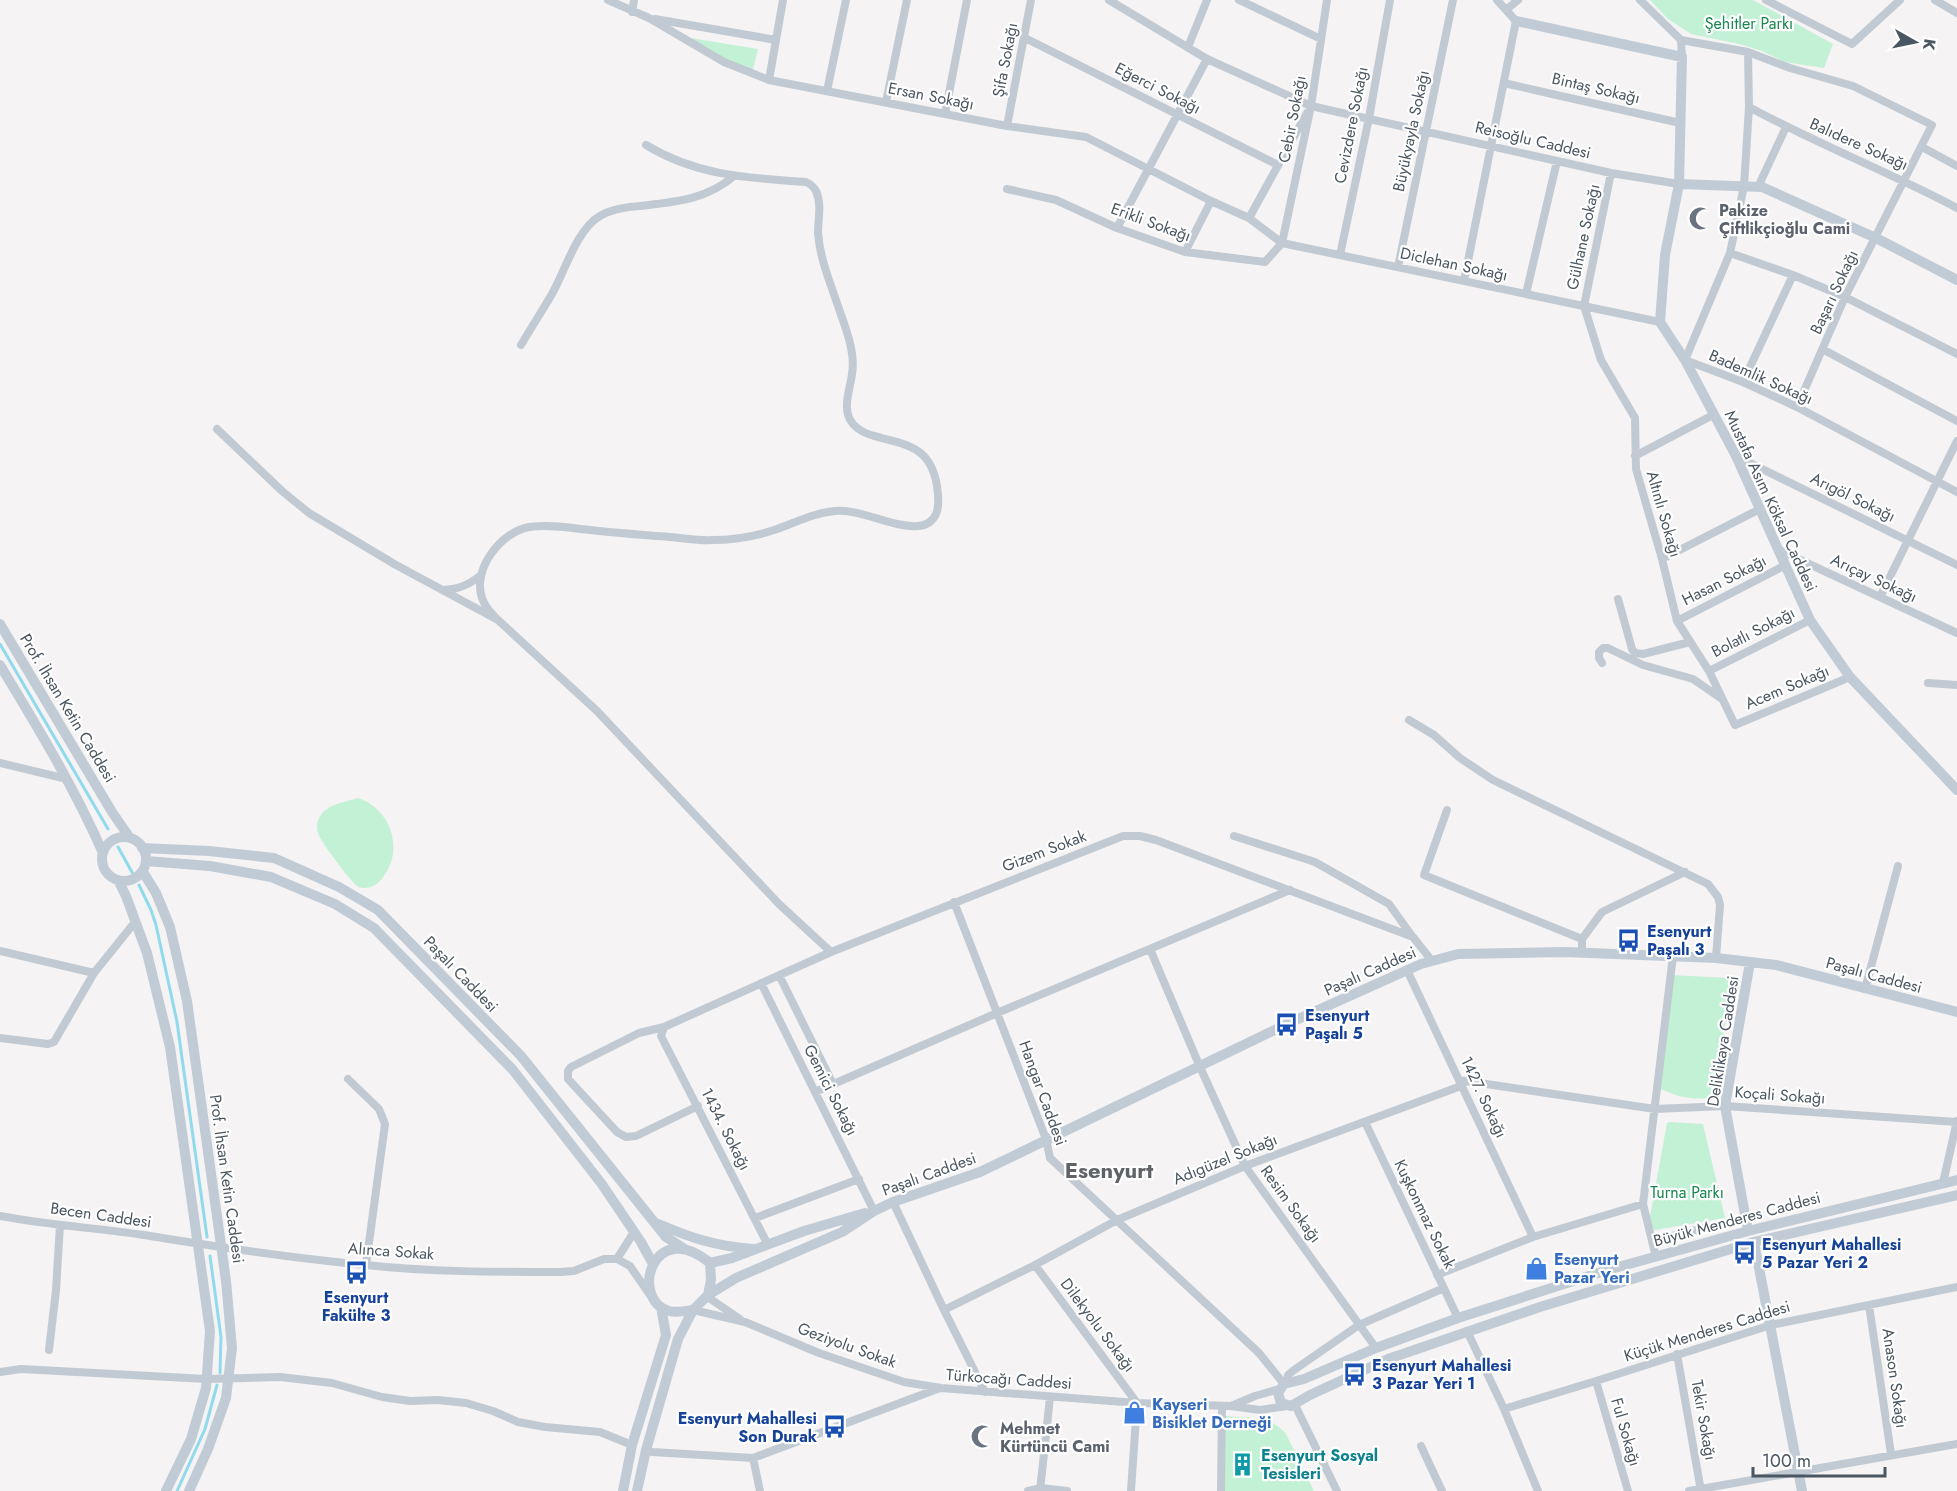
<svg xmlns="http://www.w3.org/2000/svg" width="1957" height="1491" viewBox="0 0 1957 1491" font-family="Jost,sans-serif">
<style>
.green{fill:#c3f1d5}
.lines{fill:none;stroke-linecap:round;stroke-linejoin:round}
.stream{stroke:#90daee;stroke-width:3}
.street{stroke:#c1cad2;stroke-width:8}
.secondary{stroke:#c1cbd6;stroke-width:10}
.labels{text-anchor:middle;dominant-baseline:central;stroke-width:4.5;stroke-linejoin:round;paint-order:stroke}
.park-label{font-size:16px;fill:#17864f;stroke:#fff}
.street-label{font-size:16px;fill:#4a5661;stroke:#fff}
.worship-label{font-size:16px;font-weight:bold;fill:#5b616d;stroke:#fff;text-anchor:start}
.transit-label{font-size:16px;font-weight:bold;fill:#164399;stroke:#fff;text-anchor:start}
.shop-label{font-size:16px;font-weight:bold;fill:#366cbe;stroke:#fff;text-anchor:start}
.culture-label{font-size:16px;font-weight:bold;fill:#0d838f;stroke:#fff;text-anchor:start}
.district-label{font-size:22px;font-weight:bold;fill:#5f6368;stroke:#fff}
</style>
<rect width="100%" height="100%" fill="#f5f3f3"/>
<!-- green -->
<path class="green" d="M1650 0H1753L1833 44 1824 68 1785 62 1762 51 1739 44 1691 34 1668 19Z
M672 35 758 49 753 69 747 70Z
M358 798C390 808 405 849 383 877 379 883 373 888 364 888 361 888 358 887 356 885 349 879 320 841 318 833 316 827 317 820 321 815 328 804 346 802 358 798Z
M1670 975 1730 978 1717 1096C1696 1102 1676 1097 1657 1087Z
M1670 1122 1703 1124 1725 1218 1655 1230 1652 1228 1650 1217 1667 1123Z
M1224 1416C1246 1418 1271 1415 1286 1434L1314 1491H1224Z"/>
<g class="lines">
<!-- stream -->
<path class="stream" d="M0 644 108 829
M118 847 133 874
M139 885 151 910 156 925 177 1022 207 1237
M210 1256 221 1337 220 1373
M177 1491 205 1429 217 1385"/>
<!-- street -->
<path class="street" d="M608 0 649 18 724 62 769 80 1007 126 1086 137 1211 201 1249 218 1282 243 1660 322
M1109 0 1207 59 1311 106 1611 173 1679 184
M1239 0 1321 39
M1640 0 1681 40 1682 57
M1766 0 1852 44 1900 0
M1935 0 1957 13
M1506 10 1518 0
M632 12 634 0
M655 19 776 40
M1025 38 1278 165
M1681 40 1748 52 1790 68 1853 86 1932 125 1845 297 1797 407
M1188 47 1207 0
M1748 52 1749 107 1744 186 1730 253 1685 360 1743 382 1797 407 1957 492
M769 80 783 0
M1504 83 1680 123
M827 91 846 0
M886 102 907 0
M1749 107C1817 144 1889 172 1957 208
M945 114 967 0
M1007 126 1031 0
M1922 147 1957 166
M1611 173 1584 306 1601 360 1635 418 1636 469 1662 559 1677 621 1709 671 1735 725 1850 677
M1758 187 1786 127
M1007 189 1056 200 1117 228 1185 252 1265 262 1282 243 1311 106 1327 0
M1249 218 1307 113
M1117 228 1207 59
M1185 252 1211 201
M1730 253 1793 275 1845 297 1957 354
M1340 255 1369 118 1390 0
M1398 267 1453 0
M1464 281 1516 21 1497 0
M1526 294 1557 161
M521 345C531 328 542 311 552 294 565 271 577 229 600 216 611 209 627 207 640 206 675 202 706 200 734 176
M1824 350 1957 421
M1743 382 1793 275
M217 429 282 491 309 513 396 565 498 620 597 711 779 904 831 952
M1635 456 1713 415
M1736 456 1957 565
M1779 550 1957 633
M1662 559 1760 509
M443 590C459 589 469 585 481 575
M1880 597 1957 441
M1618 599 1632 649 1635 653 1643 654 1690 642
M498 620C491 613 485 607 482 598 472 569 501 532 529 527 549 524 571 528 590 530 617 533 644 535 670 537 684 538 699 541 712 540 733 540 757 536 777 529 797 522 814 513 835 511 863 509 892 528 918 526 926 526 933 521 936 514 940 506 938 494 937 486 931 449 910 445 878 437 869 435 859 431 853 424 841 410 850 390 852 374 856 352 845 327 838 306 830 282 820 259 818 233 818 220 822 204 816 191 814 187 810 184 806 182 748 178 697 176 646 145
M1677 621 1786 565
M1602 663 1599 658V652L1603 648H1608L1643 665 1693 679 1722 699
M1709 671 1810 620
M1928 683 1957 685
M1409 720 1434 735 1460 758 1493 780 1708 884 1718 897 1720 905 1716 958
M0 763 67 779
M1447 810 1424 875 1582 939V953
M1234 836 1315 862 1389 904 1412 936
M954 902 1046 1139 1050 1158 1259 1353 1284 1384
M1582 939 1602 912 1685 872
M1150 949 1200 1067 1245 1166 1376 1348
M0 951 94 973
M1407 970 1533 1237
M779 975 833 1084
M761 983 874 1211
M1865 989 1898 866
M664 1027 661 1036 768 1245
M0 1038 48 1044 54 1042 94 973 135 922
M348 1079 379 1109 385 1124 366 1265
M1459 1080 1655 1109 1725 1106 1957 1122
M815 1092 997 1013 1290 890
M698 1106 636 1136 626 1137 617 1132 568 1079V1071L571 1067 639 1033 664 1027 831 952 1123 836H1140L1156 840 1413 937 1432 961
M1365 1122 1458 1318
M1943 1183 1957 1121
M893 1202 944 1310 985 1392
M0 1216C48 1225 96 1228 144 1235 217 1247 291 1258 365 1265 429 1272 495 1272 560 1272L574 1271 604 1259H617L630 1266 650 1295
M755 1218 859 1179
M1652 1241 1745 1218
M1656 1257 1643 1204 1673 956
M617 1259 634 1232
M1035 1265 1137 1403 1131 1491
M1437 1275 1533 1237 1643 1204
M706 1296 740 1319
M1869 1305 1891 1454
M693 1310 745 1322 819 1353 904 1382 941 1388 1137 1403 1231 1406 1260 1410 1287 1406
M944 1310 1035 1265 1117 1220 1245 1166 1461 1086
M1467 1331 1504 1409 1538 1491
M49 1350 56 1290 60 1225
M1677 1354 1701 1491
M0 1372 21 1369 206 1379 280 1377 332 1383 382 1397 410 1401 438 1400 466 1403 493 1411 518 1422 545 1427 600 1432 632 1445
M1596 1381 1628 1491
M1287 1383 1288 1375 1294 1370 1359 1325 1444 1288
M1295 1405 1337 1491
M1231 1406 1255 1396 1279 1389
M1504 1409 1596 1381 1771 1325 1957 1287
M1421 1446 1442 1491
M646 1450 652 1452 753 1458 940 1388
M753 1458 760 1491
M1028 1491 1041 1488 1067 1491
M1040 1491 1050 1397
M1221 1491 1222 1406
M1689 1491 1957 1444"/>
<!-- secondary -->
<path class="secondary" d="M1516 21 1682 57 1679 184 1665 255 1660 322 1685 360 1736 456 1810 620 1850 677 1957 790
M1679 184 1762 187 1876 238 1957 280
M0 624 112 812 130 838
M0 665C37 726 74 787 103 853
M102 859a22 22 0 1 1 44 0a22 22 0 1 1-44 0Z
M142 848 209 851 274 858 339 887 378 910 521 1056 666 1237 683 1248
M146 861 210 866 271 877 335 904 374 928 513 1070 601 1183 641 1242 653 1264
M143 872 156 893 170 927 187 1001 226 1281 232 1348 226 1398 208 1449 189 1491
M118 880 126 896 147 953 170 1047 210 1331 206 1388 191 1439 166 1491
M1957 1180 1748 1231 1611 1269 1458 1318 1376 1348 1304 1379 1284 1384 1278 1393 1281 1403 1291 1406 1310 1395 1388 1359 1540 1307 1754 1242 1957 1195
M656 1223C691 1238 715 1246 753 1249
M1748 1231 1725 1106 1750 962
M1754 1242 1802 1491
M710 1263 732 1258 804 1231 865 1213
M708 1295 736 1278 842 1232 874 1211 893 1202 980 1172 1287 1024 1421 964 1458 954 1565 952 1716 958 1776 965 1957 1012
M623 1491 632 1445 666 1335 661 1307
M637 1491 646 1450 678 1339 693 1310 708 1295 711 1280 710 1263C653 1216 629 1299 669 1311 677 1313 685 1311 693 1310"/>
</g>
<!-- icons -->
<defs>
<symbol id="mosque-bare" viewBox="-9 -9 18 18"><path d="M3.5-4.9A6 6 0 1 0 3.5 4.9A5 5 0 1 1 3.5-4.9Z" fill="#6b7280" stroke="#fff" stroke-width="2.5" paint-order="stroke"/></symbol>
<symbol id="bus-bare" viewBox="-9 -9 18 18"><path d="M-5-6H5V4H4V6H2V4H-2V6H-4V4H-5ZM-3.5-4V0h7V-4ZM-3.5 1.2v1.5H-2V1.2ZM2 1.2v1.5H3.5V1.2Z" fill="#1a4fb4" stroke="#fff" stroke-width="2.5" paint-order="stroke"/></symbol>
<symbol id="shop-bare" viewBox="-9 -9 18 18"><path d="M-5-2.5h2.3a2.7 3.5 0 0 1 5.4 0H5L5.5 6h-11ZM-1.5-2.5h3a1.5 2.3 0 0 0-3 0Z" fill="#3f7fe0" stroke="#fff" stroke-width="2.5" paint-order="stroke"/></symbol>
<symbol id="building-bare" viewBox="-9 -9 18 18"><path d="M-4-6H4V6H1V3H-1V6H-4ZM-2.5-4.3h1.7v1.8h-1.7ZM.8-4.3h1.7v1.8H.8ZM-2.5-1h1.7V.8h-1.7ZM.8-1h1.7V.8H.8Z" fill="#0f9aa8" stroke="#fff" stroke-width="2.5" paint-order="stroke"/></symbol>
</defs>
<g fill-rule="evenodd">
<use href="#mosque-bare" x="1684" y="202" width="33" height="33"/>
<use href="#bus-bare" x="1612" y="924" width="33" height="33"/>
<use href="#bus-bare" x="1270" y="1008" width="33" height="33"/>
<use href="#bus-bare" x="1728" y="1236" width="33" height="33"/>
<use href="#shop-bare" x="1520" y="1252" width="33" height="33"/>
<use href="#bus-bare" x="340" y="1256" width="33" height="33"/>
<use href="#bus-bare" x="1338" y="1358" width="33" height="33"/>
<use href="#shop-bare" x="1118" y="1396" width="33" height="33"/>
<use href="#bus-bare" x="818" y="1410" width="33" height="33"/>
<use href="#mosque-bare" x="966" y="1420" width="33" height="33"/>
<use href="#building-bare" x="1226" y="1448" width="33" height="33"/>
</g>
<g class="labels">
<!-- park labels -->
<g class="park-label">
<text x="1749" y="23">Şehitler Parkı</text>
<text x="1687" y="1192">Turna Parkı</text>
</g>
<!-- street labels -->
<g class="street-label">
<text transform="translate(1005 60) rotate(-79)">Şifa Sokağı</text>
<text transform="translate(1158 88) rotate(27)">Eğerci Sokağı</text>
<text transform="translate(1596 88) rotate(13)">Bintaş Sokağı</text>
<text transform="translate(931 96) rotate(11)">Ersan Sokağı</text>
<text transform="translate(1292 119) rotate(-79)">Cebir Sokağı</text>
<text transform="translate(1351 125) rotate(-79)">Cevizdere Sokağı</text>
<text transform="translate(1411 131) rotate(-78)">Büyükyayla Sokağı</text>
<text transform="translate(1533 140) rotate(13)">Reisoğlu Caddesi</text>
<text transform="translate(1859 144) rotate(24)">Balıdere Sokağı</text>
<text transform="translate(1151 222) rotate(20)">Erikli Sokağı</text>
<text transform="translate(1583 237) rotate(-78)">Gülhane Sokağı</text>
<text transform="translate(1454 264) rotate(12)">Diclehan Sokağı</text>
<text transform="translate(1834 292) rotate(-65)">Başarı Sokağı</text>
<text transform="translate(1761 377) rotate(24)">Bademlik Sokağı</text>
<text transform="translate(1853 497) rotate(26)">Arıgöl Sokağı</text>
<text transform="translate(1771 501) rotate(65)">Mustafa Asım Köksal Caddesi</text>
<text transform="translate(1664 514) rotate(74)">Altınlı Sokağı</text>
<text transform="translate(1874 578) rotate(25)">Arıçay Sokağı</text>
<text transform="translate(1724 580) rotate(-27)">Hasan Sokağı</text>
<text transform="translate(1753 632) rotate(-27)">Bolatlı Sokağı</text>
<text transform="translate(1787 687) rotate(-23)">Acem Sokağı</text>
<text transform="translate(68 708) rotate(59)">Prof. İhsan Ketin Caddesi</text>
<text transform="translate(1044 851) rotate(-21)">Gizem Sokak</text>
<text transform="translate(1370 971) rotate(-24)">Paşalı Caddesi</text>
<text transform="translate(461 974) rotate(46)">Paşalı Caddesi</text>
<text transform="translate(1874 975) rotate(15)">Paşalı Caddesi</text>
<text transform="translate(1723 1041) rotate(-81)">Deliklikaya Caddesi</text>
<text transform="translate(831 1090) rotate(63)">Gemici Sokağı</text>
<text transform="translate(1043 1093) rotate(70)">Hangar Caddesi</text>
<text transform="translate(1780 1095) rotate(4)">Koçali Sokağı</text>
<text transform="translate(1484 1097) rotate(65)">1427. Sokağı</text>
<text transform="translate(726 1129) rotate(63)">1434. Sokağı</text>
<text transform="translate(1225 1159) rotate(-22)">Adıgüzel Sokağı</text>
<text transform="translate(929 1174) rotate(-20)">Paşalı Caddesi</text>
<text transform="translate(227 1179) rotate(82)">Prof. İhsan Ketin Caddesi</text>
<text transform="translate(1291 1204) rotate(54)">Resim Sokağı</text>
<text transform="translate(1425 1214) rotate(64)">Kuşkonmaz Sokak</text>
<text transform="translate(101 1215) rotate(8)">Becen Caddesi</text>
<text transform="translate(1737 1219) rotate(-15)">Büyük Menderes Caddesi</text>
<text transform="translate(391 1251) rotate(4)">Alınca Sokak</text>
<text transform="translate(1098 1325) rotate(53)">Dilekyolu Sokağı</text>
<text transform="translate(1707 1331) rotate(-17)">Küçük Menderes Caddesi</text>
<text transform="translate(847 1345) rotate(20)">Geziyolu Sokak</text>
<text transform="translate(1895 1378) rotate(82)">Anason Sokağı</text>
<text transform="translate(1009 1379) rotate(4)">Türkocağı Caddesi</text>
<text transform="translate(1704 1420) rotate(80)">Tekir Sokağı</text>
<text transform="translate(1626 1432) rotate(74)">Ful Sokağı</text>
</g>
<!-- worship labels -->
<g class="worship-label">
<text x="1719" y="210">Pakize<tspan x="1719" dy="18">Çiftlikçioğlu Cami</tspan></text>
<text x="1000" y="1428">Mehmet<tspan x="1000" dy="18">Kürtüncü Cami</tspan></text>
</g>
<!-- transit labels -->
<g class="transit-label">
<text x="1647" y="931">Esenyurt<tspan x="1647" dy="18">Paşalı 3</tspan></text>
<text x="1305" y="1015">Esenyurt<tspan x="1305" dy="18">Paşalı 5</tspan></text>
<text x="1762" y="1244">Esenyurt Mahallesi<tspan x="1762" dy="18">5 Pazar Yeri 2</tspan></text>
<text x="356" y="1297" text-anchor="middle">Esenyurt<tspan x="356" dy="18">Fakülte 3</tspan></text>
<text x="1372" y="1365">Esenyurt Mahallesi<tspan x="1372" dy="18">3 Pazar Yeri 1</tspan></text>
<text x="817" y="1418" text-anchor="end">Esenyurt Mahallesi<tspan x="817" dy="18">Son Durak</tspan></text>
</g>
<!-- shop labels -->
<g class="shop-label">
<text x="1554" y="1259">Esenyurt<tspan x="1554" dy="18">Pazar Yeri</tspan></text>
<text x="1152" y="1404">Kayseri<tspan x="1152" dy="18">Bisiklet Derneği</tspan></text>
</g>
<!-- culture labels -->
<g class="culture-label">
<text x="1261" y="1455">Esenyurt Sosyal<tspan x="1261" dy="18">Tesisleri</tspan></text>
</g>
<!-- district labels -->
<g class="district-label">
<text x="1109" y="1170">Esenyurt</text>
</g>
</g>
<!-- north arrow -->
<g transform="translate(1915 42) rotate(99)" stroke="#ffffff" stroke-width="4.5" paint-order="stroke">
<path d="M0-4.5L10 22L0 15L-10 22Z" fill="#4a5661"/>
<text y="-9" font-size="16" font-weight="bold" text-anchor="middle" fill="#4a5661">K</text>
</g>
<!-- scale -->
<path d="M1753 1467v9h132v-9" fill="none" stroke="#4a5661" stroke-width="3"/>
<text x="1762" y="1467" font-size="18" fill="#4a5661" stroke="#ffffff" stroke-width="4.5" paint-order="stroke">100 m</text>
</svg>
